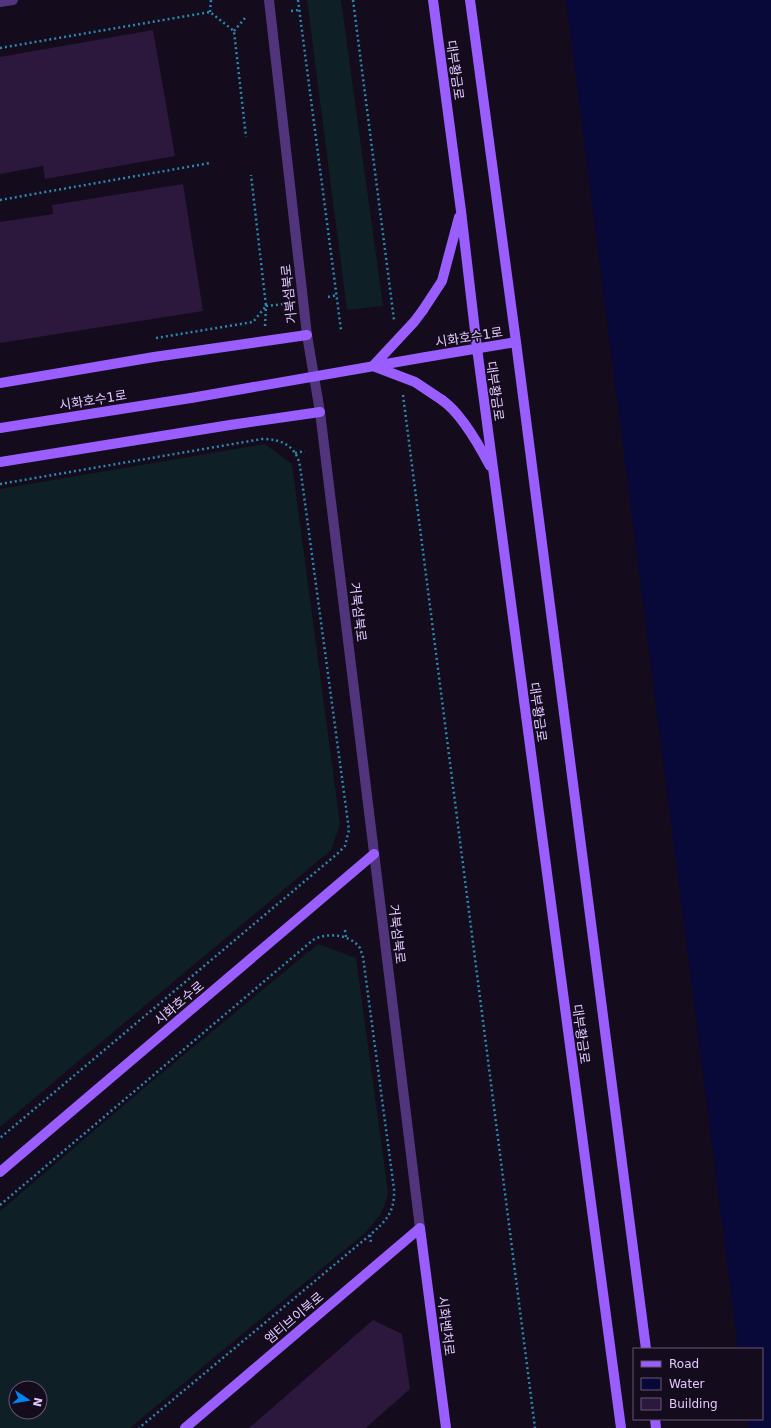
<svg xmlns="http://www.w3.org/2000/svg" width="771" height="1428" viewBox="0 0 771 1428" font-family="'DejaVu Sans','Noto Sans KR',sans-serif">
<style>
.grass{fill:#0e1f26;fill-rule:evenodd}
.water{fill:#080939}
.building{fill:#2c173d}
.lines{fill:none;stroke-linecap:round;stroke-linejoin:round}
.path{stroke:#2b88ae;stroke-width:2.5;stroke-dasharray:2 3;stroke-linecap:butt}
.street{stroke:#51357c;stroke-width:10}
.secondary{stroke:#9a5eff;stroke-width:10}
.secondary-bridge{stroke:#9a5eff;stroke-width:10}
.labels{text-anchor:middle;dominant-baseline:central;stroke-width:3.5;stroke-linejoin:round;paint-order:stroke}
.street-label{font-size:13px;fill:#e1c7ff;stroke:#140b1c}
</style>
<rect width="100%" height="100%" fill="#140b1c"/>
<!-- grass -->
<path class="grass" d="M307 0H341L383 306 347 310Z
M265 444 292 464 340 824 331 850 0 1127V489Z
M318 944 356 958 388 1192C385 1211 377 1219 365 1233L240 1336 130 1428H0V1211L157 1077ZM16 1388H40V1412H16Z"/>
<!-- water -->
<path class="water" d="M566 0H771V1428H748L747 1419H762V1349H738Z"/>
<!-- building -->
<path class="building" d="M153 30 175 156 45 179 43 166 0 174V57Z
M183 184 203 311 0 343V222L53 214 52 205Z
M373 1320 402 1334 410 1389 369 1425 366 1428H249Z"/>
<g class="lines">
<!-- path -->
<path class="path" d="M298 0 341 330
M353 0 394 320
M291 11 299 10
M210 12 211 0
M234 31 245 18
M0 48 210 12 234 31 246 137
M0 200 210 163
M328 297 337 295
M265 326 266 306 284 304
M156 338 253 322 266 306 251 175
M403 395 535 1428
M295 453 305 451
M0 484 262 439C282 439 296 446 300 466L349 830 345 846 337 854 0 1138
M345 930 346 937
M0 1205 313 940C327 932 350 934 360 948 361 951 362 954 363 957L394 1189C395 1212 386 1221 370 1235L139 1428
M370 1235 371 1243"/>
<!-- street -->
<path class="street" d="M269 0 307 335 320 412 420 1228
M0 2 13 0"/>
<!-- secondary -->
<path class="secondary" d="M433 0 461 211 477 348 621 1428
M470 0 516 342 646 1349
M423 310 442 281 459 217
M426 357 516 342
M0 383 154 357 307 335
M442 400C461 413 479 445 490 466
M0 428 191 398
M0 462 230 425 320 412
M0 1172 374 854
M420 1228 446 1428
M655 1419 656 1428
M185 1428 420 1228"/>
<!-- secondary-bridge -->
<path class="secondary-bridge" d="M423 310 414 322 373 366 415 382 442 400
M191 398 426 357"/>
</g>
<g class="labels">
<!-- street labels -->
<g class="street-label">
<text transform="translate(455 70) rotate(82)">대부황금로</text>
<text transform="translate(289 294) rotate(-96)">거북섬북로</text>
<text transform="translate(469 337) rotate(-9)">시화호수1로</text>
<text transform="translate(495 391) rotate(82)">대부황금로</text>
<text transform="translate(93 400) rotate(-9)">시화호수1로</text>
<text transform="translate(358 612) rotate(83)">거북섬북로</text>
<text transform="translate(538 712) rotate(82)">대부황금로</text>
<text transform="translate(397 934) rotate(83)">거북섬북로</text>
<text transform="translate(179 1003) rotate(-40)">시화호수로</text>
<text transform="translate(581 1034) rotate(82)">대부황금로</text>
<text transform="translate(294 1318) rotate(-40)">엠티브이북로</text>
<text transform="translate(446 1326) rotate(83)">시화벤처로</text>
</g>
</g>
<!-- legend -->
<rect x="633" y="1348" width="130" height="72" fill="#140b1c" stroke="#665677"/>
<rect x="641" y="1361" width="20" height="6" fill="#9a5eff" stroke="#665677"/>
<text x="669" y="1368" font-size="12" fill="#e1c7ff">Road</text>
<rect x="641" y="1378" width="20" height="12" fill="#080939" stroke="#665677"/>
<text x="669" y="1388" font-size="12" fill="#e1c7ff">Water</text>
<rect x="641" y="1398" width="20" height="12" fill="#2c173d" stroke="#665677"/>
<text x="669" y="1408" font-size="12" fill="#e1c7ff">Building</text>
<!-- north arrow -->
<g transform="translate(28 1400) rotate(102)"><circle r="19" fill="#140b1c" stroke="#665677"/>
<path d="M0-3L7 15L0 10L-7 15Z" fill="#0085f2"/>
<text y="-6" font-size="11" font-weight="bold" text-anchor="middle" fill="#e1c7ff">N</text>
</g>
</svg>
